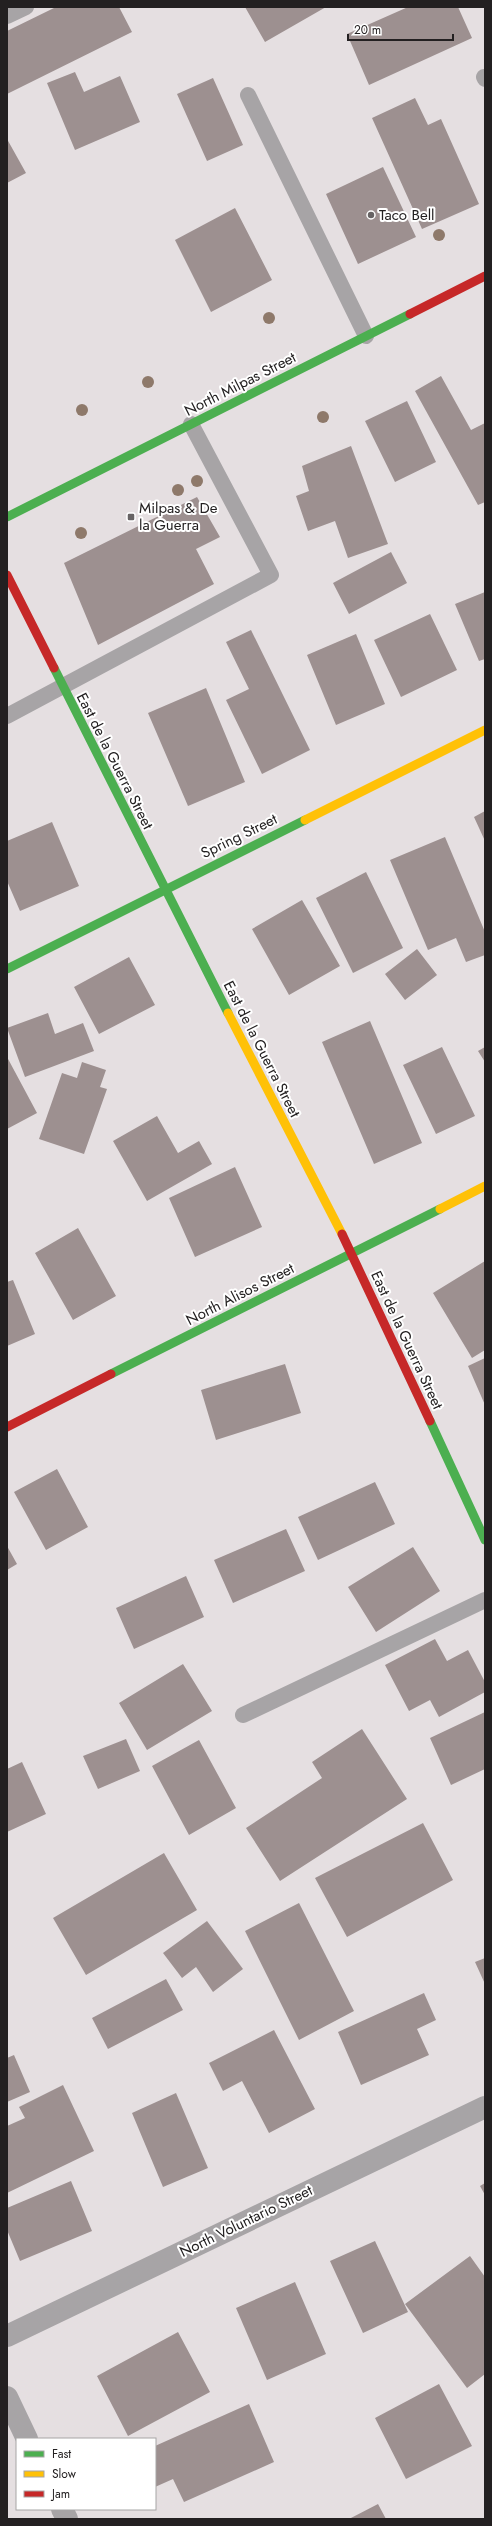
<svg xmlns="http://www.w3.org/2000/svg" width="492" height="2526" viewBox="0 0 492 2526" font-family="Jost,sans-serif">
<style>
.building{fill:#9d9090}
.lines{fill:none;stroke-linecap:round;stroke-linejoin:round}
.lane{stroke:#a7a4a6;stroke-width:16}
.street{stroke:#a7a4a6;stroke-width:22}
.fast{stroke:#4caf50;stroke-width:9}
.slow{stroke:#ffc107;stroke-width:9}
.jam{stroke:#c62828;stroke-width:9}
.tree{fill:#8e796a}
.poi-dot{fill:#676364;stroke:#fff;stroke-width:1.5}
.labels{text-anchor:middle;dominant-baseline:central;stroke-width:4;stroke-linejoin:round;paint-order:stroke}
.poi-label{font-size:15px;fill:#232021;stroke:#fff;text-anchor:start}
.street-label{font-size:15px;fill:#232021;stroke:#fff}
</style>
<rect width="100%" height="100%" fill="#e5dfe1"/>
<!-- building -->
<path class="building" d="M56 7H119L132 32 7 94V31Z
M245 7H326L265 42Z
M408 7H458L472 38 369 85 347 34Z
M75 72 84 92 120 76 140 122 75 150 47 83Z
M213 78 243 145 207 161 177 94Z
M415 98 428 125 441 119 479 204 422 229 372 118Z
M7 139 26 173 7 183Z
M383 167 416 237 358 264 326 194Z
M235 208 272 280 211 312 175 240Z
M441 376 471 430 485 423V502L478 505 415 391Z
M407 401 436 462 395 482 365 421Z
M351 446 388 544 348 558 335 521 308 531 296 496 309 491 302 466Z
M197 497 220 537 196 549 214 584 98 645 64 563Z
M391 552 407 583 349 614 333 583Z
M485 592V659L479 661 455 604Z
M430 614 457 670 401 697 374 640Z
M251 630 310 750 262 774 226 700 249 689 226 642Z
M356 634 385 704 336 725 307 655Z
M206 688 245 782 188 806 148 713Z
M485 811V841L474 817Z
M52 822 79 886 20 911 7 881V841Z
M445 837 485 932V955L466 962 456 938 428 950 390 860Z
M366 872 403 948 353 973 316 898Z
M302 900 340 966 289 995 252 929Z
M417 949 437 975 405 1000 385 974Z
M129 957 155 1005 99 1034 74 987Z
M48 1013 55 1034 83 1023 94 1051 25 1077 7 1028Z
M370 1021 422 1143 374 1164 322 1042Z
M442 1047 475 1116 436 1134 403 1065Z
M485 1047V1062L478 1051Z
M7 1057 37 1113 7 1129Z
M82 1062 106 1070 100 1087 107 1089 84 1154 39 1139 62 1073 77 1078Z
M157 1116 178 1153 199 1141 212 1164 147 1201 113 1141Z
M235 1167 262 1227 195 1257 169 1198Z
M78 1228 116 1296 73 1320 35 1253Z
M485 1261V1350L472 1358 433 1293Z
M13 1280 35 1334 7 1346V1282Z
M485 1358V1405L468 1366Z
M285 1364 301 1413 216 1440 201 1390Z
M57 1469 88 1527 46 1550 14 1492Z
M375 1482 395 1524 318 1560 298 1517Z
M286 1529 305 1571 233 1603 214 1560Z
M7 1546 17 1564 7 1570Z
M413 1547 440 1591 376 1632 348 1587Z
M186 1576 204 1617 134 1649 116 1608Z
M435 1639 447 1661 468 1650 485 1682V1692L439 1717 430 1700 409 1711 385 1665Z
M183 1664 212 1711 147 1750 119 1703Z
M485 1712V1769L451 1785 430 1738Z
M362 1729 407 1799 280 1881 246 1828 322 1778 312 1762Z
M126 1739 140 1771 98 1789 83 1756Z
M199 1740 236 1808 189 1835 152 1766Z
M22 1762 46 1814 7 1832V1769Z
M423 1823 453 1880 347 1937 315 1878Z
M164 1853 197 1910 86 1975 53 1918Z
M299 1903 354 2011 299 2040 245 1931Z
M207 1921 243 1969 213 1992 196 1967 182 1978 163 1953Z
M485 1958V1984L475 1962Z
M166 1979 183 2010 108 2049 92 2018Z
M424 1993 436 2020 417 2029 429 2055 361 2085 338 2032Z
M274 2030 315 2109 269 2133 242 2081 223 2091 209 2063Z
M14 2055 30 2092 7 2102V2058Z
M63 2085 94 2151 7 2193V2126L25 2118 19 2107Z
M176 2093 208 2168 163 2187 132 2113Z
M71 2181 92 2231 20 2261 7 2230V2208Z
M485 2183V2195L480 2186Z
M375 2241 408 2312 363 2333 330 2261Z
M470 2256 485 2277V2374L467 2388 405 2304Z
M295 2282 326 2354 267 2380 236 2308Z
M178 2332 210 2392 128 2436 97 2376Z
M439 2384 472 2446 406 2479 375 2418Z
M249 2404 274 2462 184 2502 173 2479 155 2487V2446Z
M378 2504 386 2519H349Z"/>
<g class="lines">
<!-- lane -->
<path class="lane" d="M7 16 26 7
M484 77 485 79
M248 95 366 336
M7 716 271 575 191 424
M243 1715 485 1600"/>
<!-- street -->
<path class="street" d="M7 2336 485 2107
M7 2397 27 2439
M62 2509 67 2519"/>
<!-- fast -->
<path class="fast" d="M7 517 410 314
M54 668 228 1013
M7 969 305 820
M111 1374 440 1209
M430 1421 485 1540"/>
<!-- slow -->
<path class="slow" d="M305 820 485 730
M228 1013 342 1234
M440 1209 485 1186"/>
<!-- jam -->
<path class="jam" d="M410 314 485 276
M7 575 54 668
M342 1234 430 1421
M7 1427 111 1374"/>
</g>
<!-- trees -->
<g class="tree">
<circle cx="439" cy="235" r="6"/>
<circle cx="269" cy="318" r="6"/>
<circle cx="148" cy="382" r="6"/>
<circle cx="82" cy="410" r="6"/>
<circle cx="323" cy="417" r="6"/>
<circle cx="197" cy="481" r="6"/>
<circle cx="178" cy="490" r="6"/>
<circle cx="81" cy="533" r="6"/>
</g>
<!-- markers -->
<g class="poi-dot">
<circle cx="371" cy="215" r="4"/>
<rect x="127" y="513" width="8" height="8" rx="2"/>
</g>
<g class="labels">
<!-- poi labels -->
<g class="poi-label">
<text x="379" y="215">Taco Bell</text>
<text x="139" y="508">Milpas &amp; De<tspan x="139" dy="17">la Guerra</tspan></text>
</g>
<!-- street labels -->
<g class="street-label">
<text transform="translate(240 384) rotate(-27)">North Milpas Street</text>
<text transform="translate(115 761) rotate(63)">East de la Guerra Street</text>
<text transform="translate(239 836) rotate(-26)">Spring Street</text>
<text transform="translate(262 1049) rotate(63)">East de la Guerra Street</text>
<text transform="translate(240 1294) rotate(-27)">North Alisos Street</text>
<text transform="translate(407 1340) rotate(65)">East de la Guerra Street</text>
<text transform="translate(246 2221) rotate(-26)">North Voluntario Street</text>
</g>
</g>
<!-- border -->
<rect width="492" height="2526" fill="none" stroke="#232021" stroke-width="16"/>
<!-- legend -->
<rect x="16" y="2438" width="140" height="72" fill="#ffffff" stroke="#a7a6a6"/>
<rect x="24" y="2451" width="20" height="6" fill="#4caf50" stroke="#a7a6a6"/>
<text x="52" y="2458" font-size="12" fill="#232021">Fast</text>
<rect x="24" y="2471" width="20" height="6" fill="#ffc107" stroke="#a7a6a6"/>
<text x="52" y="2478" font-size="12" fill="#232021">Slow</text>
<rect x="24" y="2491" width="20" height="6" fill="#c62828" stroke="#a7a6a6"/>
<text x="52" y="2498" font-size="12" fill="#232021">Jam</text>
<!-- scale -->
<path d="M348 34v6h105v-6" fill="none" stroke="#232021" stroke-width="2"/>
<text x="354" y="34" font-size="12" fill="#232021" stroke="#ffffff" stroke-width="3" paint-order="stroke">20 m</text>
</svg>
